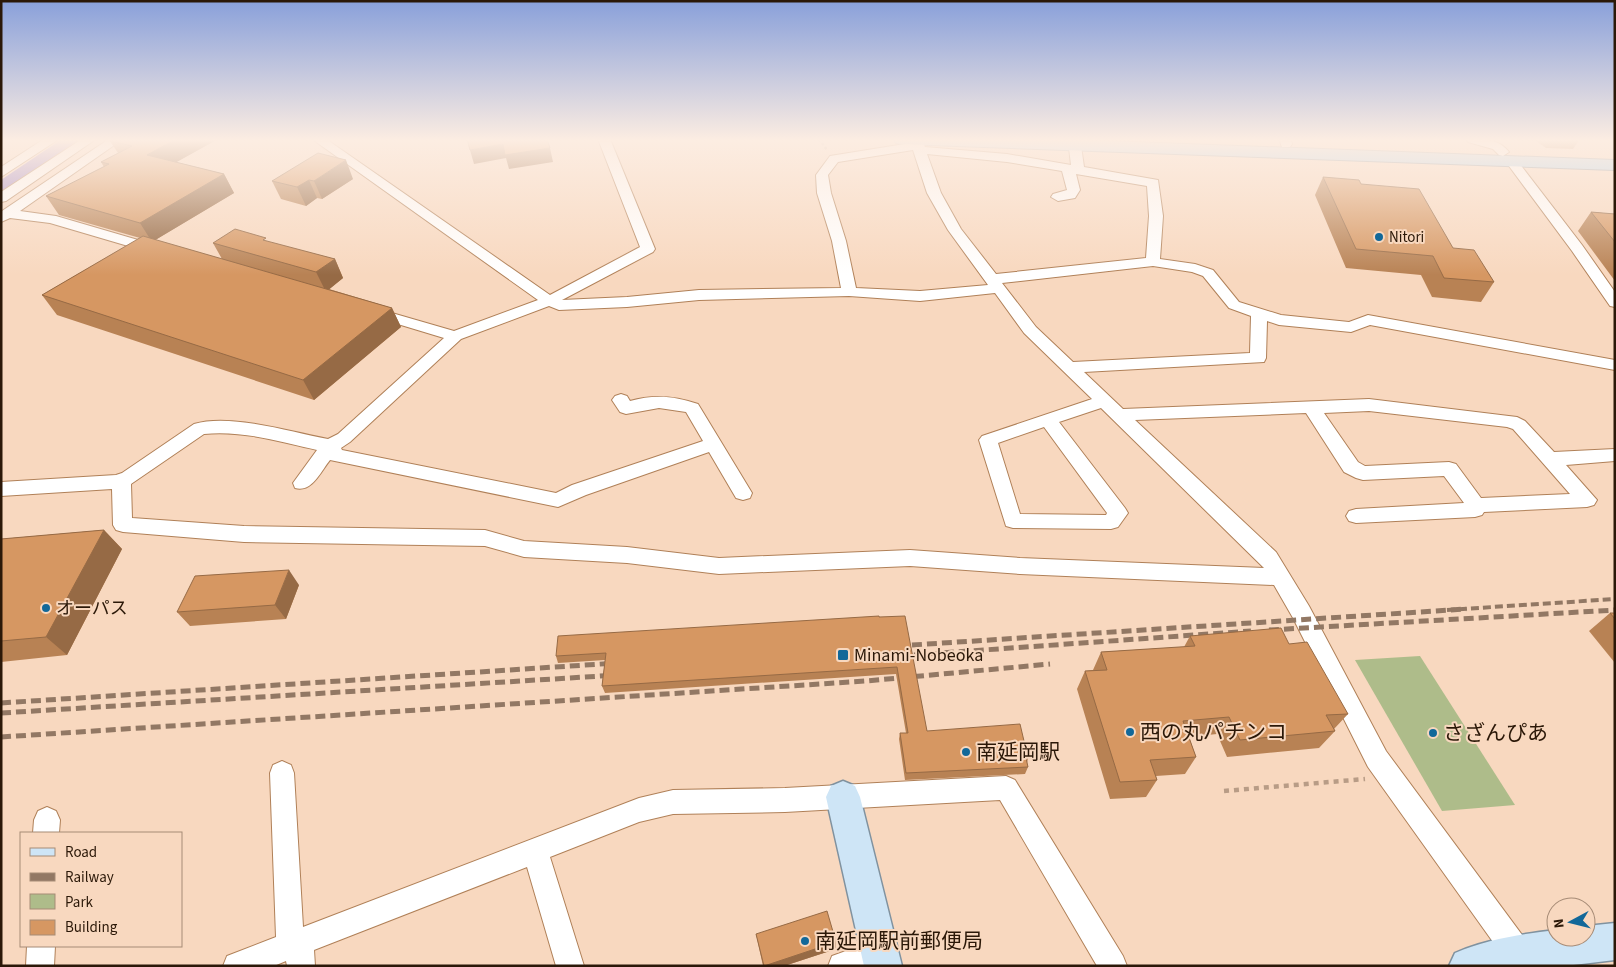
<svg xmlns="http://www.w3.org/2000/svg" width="1616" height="967" viewBox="0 0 1616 967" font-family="'Source Sans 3','Noto Sans JP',sans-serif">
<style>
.green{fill:#aebc8a}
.water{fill:#9b82c5}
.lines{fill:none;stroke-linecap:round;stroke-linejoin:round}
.minor-casing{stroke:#b08058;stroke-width:2}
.major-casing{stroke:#80929f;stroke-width:3}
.highway-casing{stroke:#80929f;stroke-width:2}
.path-far1{stroke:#b89c86;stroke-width:2.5;stroke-dasharray:2.5 2.5;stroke-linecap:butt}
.path{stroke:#b89c86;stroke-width:4.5;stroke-dasharray:5 5;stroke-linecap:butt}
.minor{fill:#fff;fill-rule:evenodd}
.major{fill:#cee5f6;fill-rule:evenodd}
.highway{fill:#add4f0;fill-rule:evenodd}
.rail-far1{stroke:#927864;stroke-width:4;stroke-dasharray:8 4;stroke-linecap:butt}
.rail{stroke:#927864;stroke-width:5;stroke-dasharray:10 5;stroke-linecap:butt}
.wall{fill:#b88254}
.shaded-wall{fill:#966a45}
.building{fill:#d69762;stroke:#966a45}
.poi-dot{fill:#126899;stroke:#f8d8bf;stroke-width:2}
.labels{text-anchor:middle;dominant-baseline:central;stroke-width:4;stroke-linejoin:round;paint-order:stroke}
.far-poi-label{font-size:15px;fill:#2b1808;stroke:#f8d8bf;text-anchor:start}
.poi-label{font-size:18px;fill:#2b1808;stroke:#f8d8bf;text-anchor:start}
.near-poi-label{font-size:21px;fill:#2b1808;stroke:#f8d8bf;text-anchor:start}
</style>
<rect width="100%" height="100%" fill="#f8d8bf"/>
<!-- green -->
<path class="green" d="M1420 656 1515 805 1442 811 1355 660Z"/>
<!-- water -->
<path class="water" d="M62 139H85L1 196V180Z"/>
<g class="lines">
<defs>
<path id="minor" d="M44 139H59L1 177V167Z
M82 139H96L6 201 1 202V192Z
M109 139H123L20 211 56 216 162 247 164 250 162 253H152L50 223 10 218 1 222 2 211Z
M312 139H326L550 295 640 247 598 139H610L655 249 653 252 562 300 627 297 699 290 841 288 832 241 817 193 816 175 830 156 911 143 910 139H922L925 147 1007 154 1071 165 1068 139H1080L1084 167 1158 180 1163 216 1160 259 1195 264 1213 270 1239 302 1281 315 1349 322 1368 315 1615 360V370L1370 325 1351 332 1279 325 1267 321 1266 358 1264 362 1084 372 1123 409 1369 399 1517 417 1525 421 1554 452 1615 449V461L1566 465 1597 500 1594 505 1587 507 1484 512 1482 515 1475 517 1356 523 1349 521 1346 516 1349 511 1356 509 1464 503 1444 476 1363 480 1356 478 1344 472 1306 413 1135 420 1276 552 1309 606 1386 751 1528 943 1532 953 1528 963 1521 966 1508 963 1368 767 1293 618 1274 585 1020 574 910 566 719 574 627 563 524 557 485 546 244 542 123 532 116 530 113 525 112 489 1 496V482L116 475 122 473 194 424C230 413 291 432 328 439L338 434 444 338 368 315 365 312 368 309H378L454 331 538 300ZM913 150 927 193 948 230 988 285 920 291 856 288 846 241 831 193 828 175 838 162ZM927 154 1007 162 1062 171 1067 190 1053 194 1051 197 1058 201 1075 198 1080 190 1076 174 1147 186 1149 216 1146 258 996 274 961 229 941 193ZM1153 266 1192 272 1203 276 1229 308 1251 316 1250 353 1073 362 1036 327 1002 283ZM995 293 1024 333 1092 399 982 436 979 440 1006 526 1013 528 1111 529 1118 527 1128 513 1125 508 1059 422 1101 408 1264 568 1020 558 910 550 719 558 627 547 524 541 485 530 244 526 132 518 131 484 204 434C242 430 281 442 317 450L293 483 295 488C312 493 321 471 330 460L558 507 586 495 709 452 736 498 743 500 750 498 752 493 698 404C675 396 654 394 630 401L627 396 621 394 615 396 612 400 620 412 626 414 659 408 686 412 703 441 572 485 556 493 342 450 341 448 350 442 461 339 549 306 559 310 627 307 699 300 849 296 920 301ZM1369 411 1507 427 1513 429 1570 494 1481 498 1456 464 1449 462 1365 466 1358 462 1324 413ZM1044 427 1107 513 1106 515 1020 514 998 443Z
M1279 139H1291L1292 144 1290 147H1282Z
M1466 139C1482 139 1498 138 1509 152L1503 156 1499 155 1493 149 1468 142Z
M1512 158 1516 159 1582 245 1615 292V307L1610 306 1572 251 1506 162Z
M282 761 291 765 294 773 303 927 639 798 673 790 785 788 1006 776 1015 780 1123 956 1127 966H1097L1000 800 785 812 673 814 639 822 550 857 584 966H556L527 867 314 950 315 966H287L286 961 274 966H223L227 956 276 937 270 773 273 765Z
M47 807 56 811 60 820 59 833H33L34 820 38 811Z
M879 939 889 943 893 953 889 963 882 966H828L832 956Z
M27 946H55L54 966H26Z"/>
<path id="major" d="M843 781 855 786 860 797 902 966H864L826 797 831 786Z
M1615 923V960L1565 966H1449L1455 953C1487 939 1522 934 1556 930V937H1586V926Z"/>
<path id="highway" d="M893 139H1054L1615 160V170L902 144 896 143Z"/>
</defs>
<!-- minor casing -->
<use href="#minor" class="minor-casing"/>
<!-- major casing -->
<use href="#major" class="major-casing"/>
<!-- highway casing -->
<use href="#highway" class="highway-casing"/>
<!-- path-far1 -->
<path class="path-far1" d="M819 139 827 150"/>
<!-- path -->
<path class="path" d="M1224 791 1365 779"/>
<!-- minor -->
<use href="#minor" class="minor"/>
<!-- major -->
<use href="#major" class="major"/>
<!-- highway -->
<use href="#highway" class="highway"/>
<!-- rail-far1 -->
<path class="rail-far1" d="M1447 610 1615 599"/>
<!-- rail -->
<path class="rail" d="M1269 630 1615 610
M897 646 1466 609
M899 656 1251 631
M1 703 617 663
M1 713 618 675
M1 737 866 681 1050 664"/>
</g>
<!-- wall -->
<path class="wall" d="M114 139H218L176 162 224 174 234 193 155 240 222 259 213 243 268 242 335 259 343 278 329 289 392 308 401 327 314 400 57 315 42 295 140 238 59 215 46 196 104 167 101 162 118 153 110 141Z
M1514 139H1580L1573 149 1546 148 1536 141 1515 140Z
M1323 177 1453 248 1494 282 1481 302 1432 297 1421 275 1346 268 1315 195Z
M353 179 322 199 317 198 306 206 281 199 272 181Z
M1591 212 1615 214V281L1578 231Z
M104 530 122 549 67 655 1 662V539Z
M299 585 286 619 190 626 177 612Z
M1610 613H1615V663L1589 631Z
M879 616 927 731 1028 758 1027 763 1028 767 1025 774 905 780 899 739 900 733H906L896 674 605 693 602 686 605 660 558 663 556 656Z
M1190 636 1289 644 1348 714 1334 729 1335 731 1319 748 1227 757 1217 734 1189 737 1196 757 1185 774 1156 776 1157 780 1146 797 1110 799 1077 689 1085 671 1093 670 1101 652 1184 647Z
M756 934 836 942V949L784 966H763Z"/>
<!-- shaded-wall -->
<path class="shaded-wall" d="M176 139H218L157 173 147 155Z
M503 144 550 148 553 162 509 169 506 158 474 164 470 150Z
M346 160 353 179 322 199 314 181Z
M224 174 234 193 152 242 140 223Z
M309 180 317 198 306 206 297 187Z
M335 259 343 278 326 292 316 272Z
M392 308 401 327 314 400 303 380Z
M104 530 122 549 67 655 46 637Z
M289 570 299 585 286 619 275 605Z
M836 942V949L784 966H764Z"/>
<!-- building -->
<path class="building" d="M114 139H176L147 155 224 174 140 223 46 196 109 164 101 162 132 146 110 141Z
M467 139H547L550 148 505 155 503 144 470 150Z
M318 153 346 160 314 181 309 180 297 187 272 181Z
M1323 177 1359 180 1361 184 1419 189 1453 248 1474 250 1494 282 1444 278 1433 256 1356 249Z
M1591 212 1615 214V242Z
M235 229 266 238 263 240 335 259 316 272 213 243Z
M143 236 392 308 303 380 42 295Z
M104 530 46 637 1 641V539Z
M289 570 275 605 177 612 195 576Z
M1610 613H1615V619Z
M879 616V617L905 616 927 731 1020 724 1028 758H1026L1028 767 906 773 900 733H908L897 667 602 686 606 653 556 656 558 636Z
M1281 628 1289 644 1307 642 1348 714 1326 715 1335 731 1240 740 1229 717 1183 721 1196 757 1150 760 1157 780 1120 782 1085 671 1107 670 1101 652 1195 646 1190 636Z
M827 911 836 942 764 966 756 934Z"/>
<!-- sky -->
<linearGradient id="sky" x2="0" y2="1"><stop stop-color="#89a0da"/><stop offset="0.51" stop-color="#fcede2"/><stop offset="1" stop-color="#fcede2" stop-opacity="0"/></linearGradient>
<rect width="1616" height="275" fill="url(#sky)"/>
<!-- markers -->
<g class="poi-dot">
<circle cx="1379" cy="237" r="5"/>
<circle cx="46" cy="608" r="5"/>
<rect x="837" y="649" width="12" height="12" rx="2.5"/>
<circle cx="1130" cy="732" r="5"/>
<circle cx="1433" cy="733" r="5"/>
<circle cx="966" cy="752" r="5"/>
<circle cx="805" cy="941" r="5"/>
</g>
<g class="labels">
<!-- far-poi labels -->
<g class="far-poi-label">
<text x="1389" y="237">Nitori</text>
</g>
<!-- poi labels -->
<g class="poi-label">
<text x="56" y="608">オーパス</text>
<text x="854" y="655">Minami-Nobeoka</text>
</g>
<!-- near-poi labels -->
<g class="near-poi-label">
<text x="1140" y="732">西の丸パチンコ</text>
<text x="1443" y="733">さざんぴあ</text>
<text x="976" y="752">南延岡駅</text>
<text x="815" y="941">南延岡駅前郵便局</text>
</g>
</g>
<!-- border -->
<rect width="1616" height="967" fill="none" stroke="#2b1808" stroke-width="5"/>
<!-- legend -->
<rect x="20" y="832" width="162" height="115" fill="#f8d8bf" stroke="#a68b76"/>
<rect x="30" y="848" width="25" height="8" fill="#cee5f6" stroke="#a68b76"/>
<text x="65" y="857" font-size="15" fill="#2b1808">Road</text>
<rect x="30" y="873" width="25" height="8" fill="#927864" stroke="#a68b76"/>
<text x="65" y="882" font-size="15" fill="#2b1808">Railway</text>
<rect x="30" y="894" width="25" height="15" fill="#aebc8a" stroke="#a68b76"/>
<text x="65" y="907" font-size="15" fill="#2b1808">Park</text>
<rect x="30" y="920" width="25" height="15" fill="#d69762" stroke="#a68b76"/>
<text x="65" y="932" font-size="15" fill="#2b1808">Building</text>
<!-- north arrow -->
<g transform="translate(1571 922) rotate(263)"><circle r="24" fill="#f8d8bf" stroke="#a68b76"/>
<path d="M0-4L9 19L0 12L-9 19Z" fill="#126899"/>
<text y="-8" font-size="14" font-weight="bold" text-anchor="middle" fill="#2b1808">N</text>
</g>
</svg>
